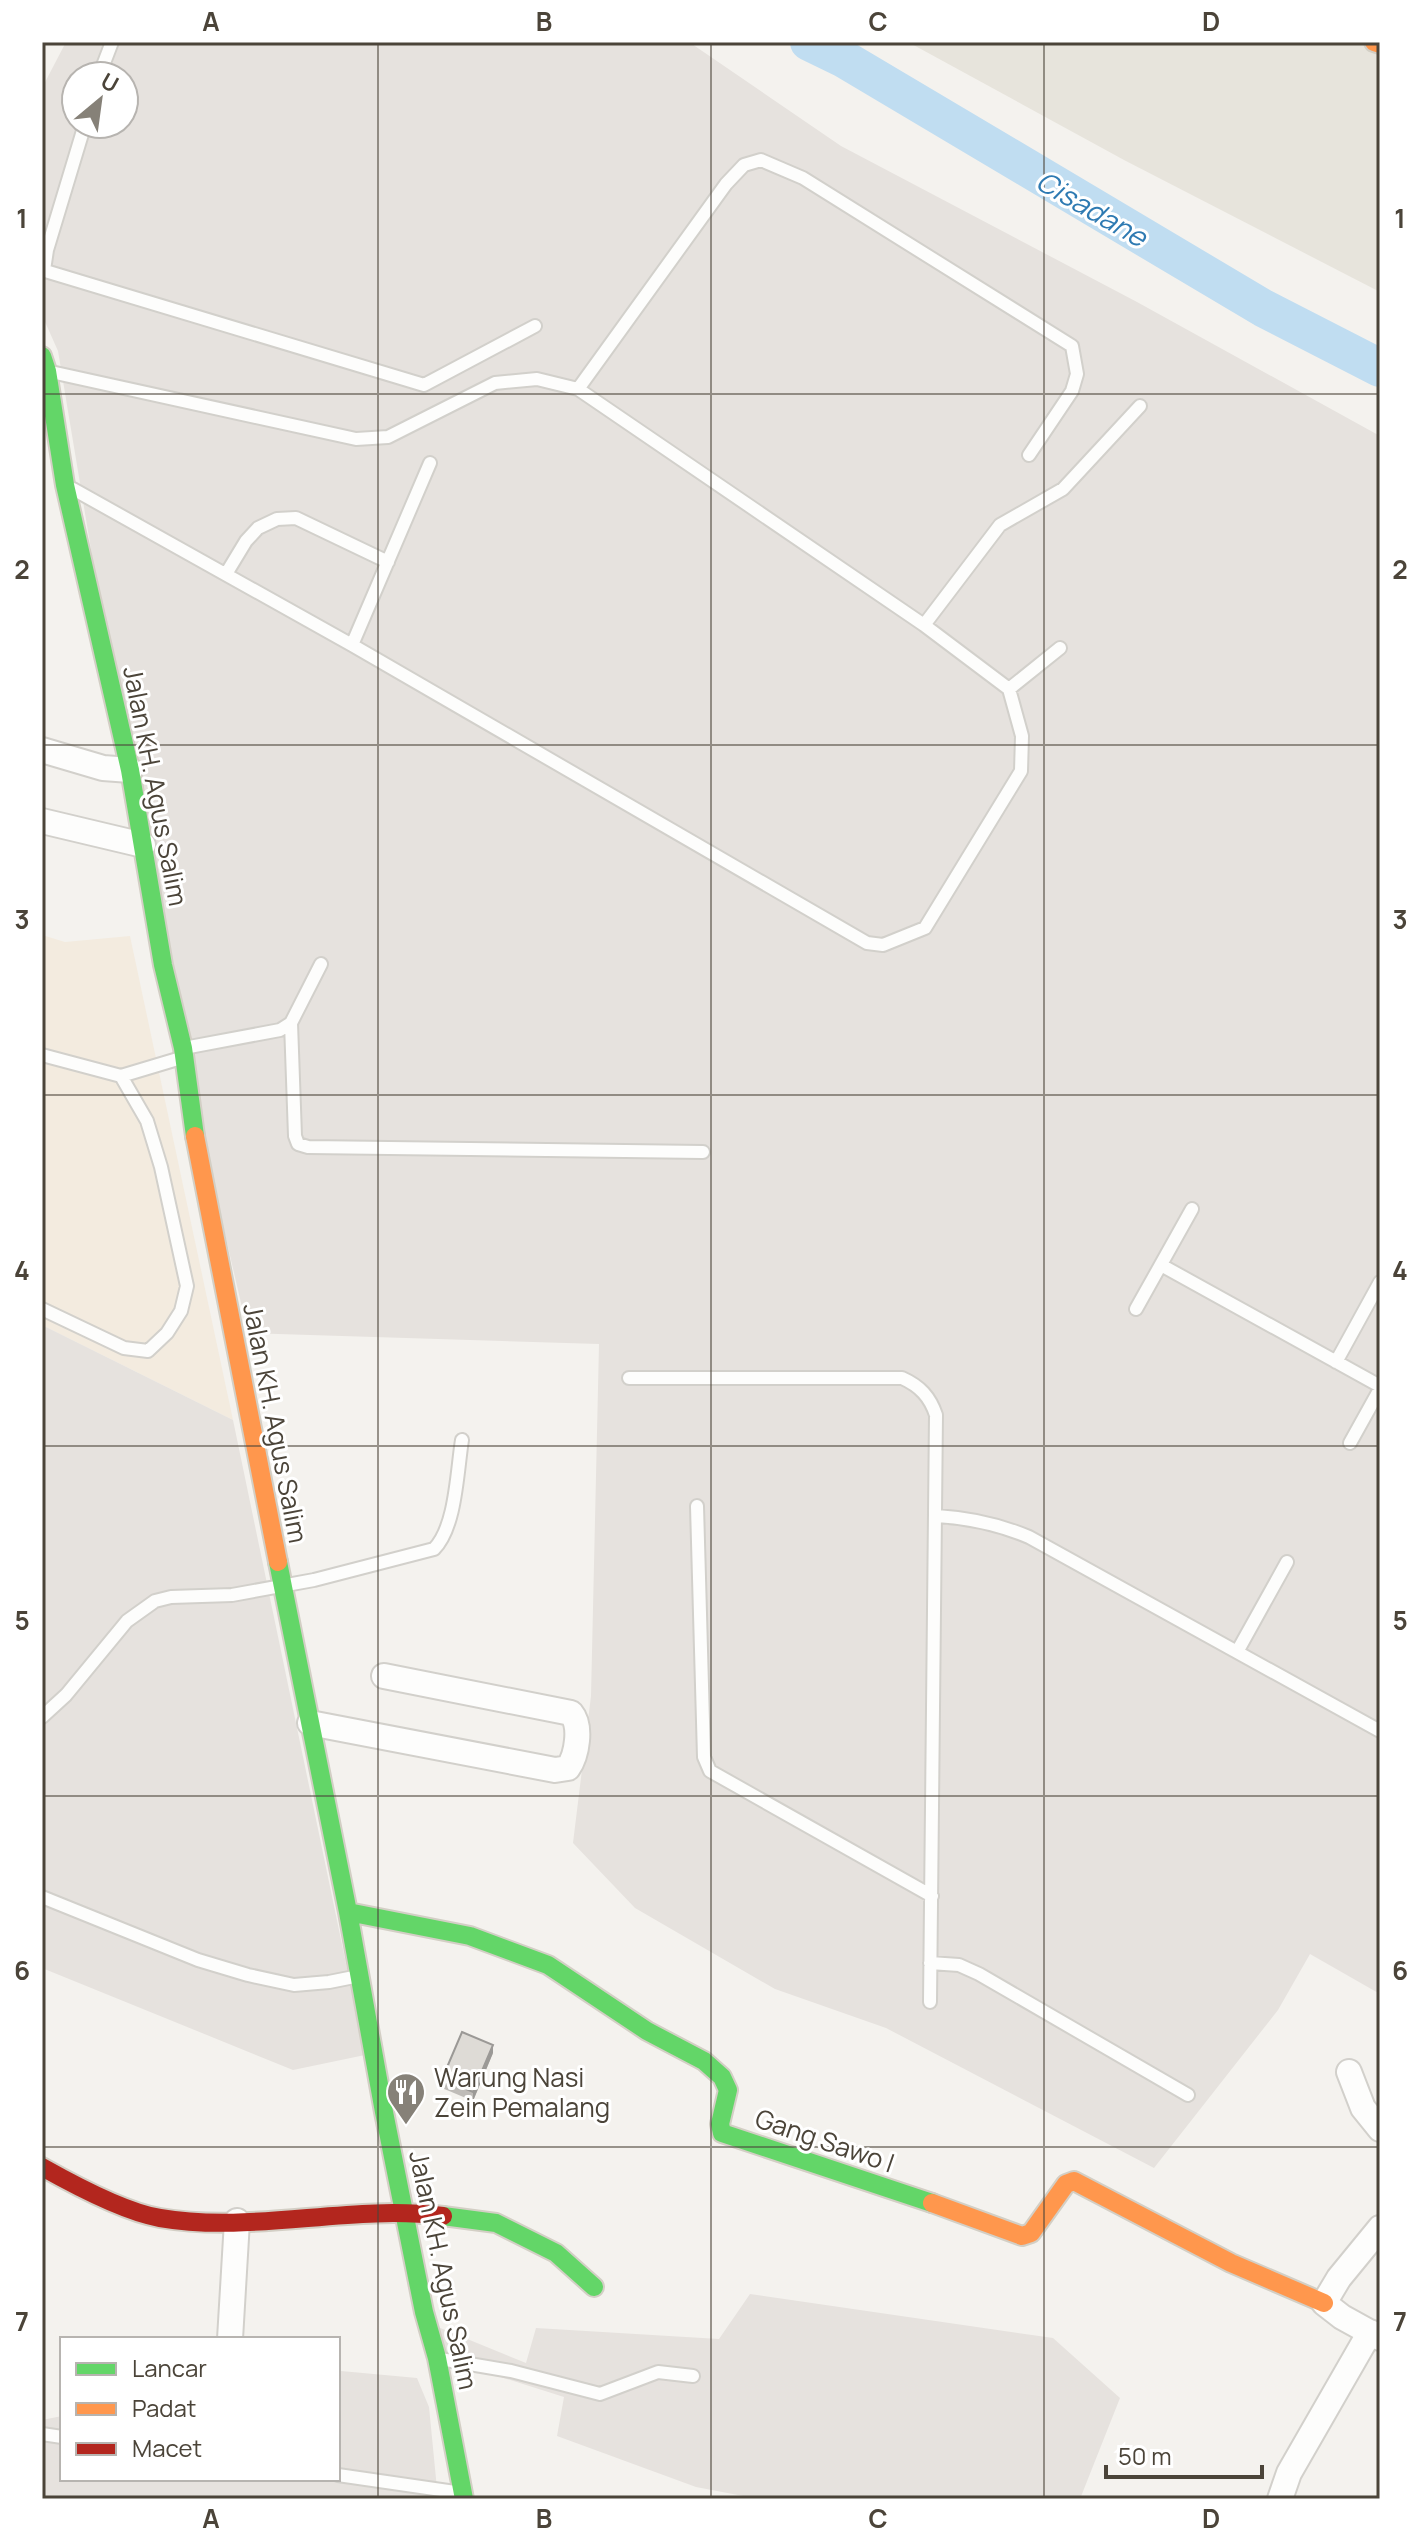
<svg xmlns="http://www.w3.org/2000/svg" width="1422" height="2541" viewBox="0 0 1422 2541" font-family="Manrope,sans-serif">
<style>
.residential{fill:#e7e4dc}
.commercial{fill:#f3ebdf}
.industrial{fill:#e6e2de;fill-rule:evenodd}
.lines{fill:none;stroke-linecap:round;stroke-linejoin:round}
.river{stroke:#c0ddf1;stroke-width:38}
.lane-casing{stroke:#d2d0cb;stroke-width:16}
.street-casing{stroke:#d2d0cb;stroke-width:28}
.fast-casing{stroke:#d3cfc5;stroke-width:22}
.slow-casing{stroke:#d3cfc5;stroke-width:22}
.jam-casing{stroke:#d3cfc5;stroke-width:22}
.lane{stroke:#fdfdfc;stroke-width:12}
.street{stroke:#fdfdfc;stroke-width:24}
.fast{stroke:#63d668;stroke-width:18}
.slow{stroke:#ff974d;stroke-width:18}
.jam{stroke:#b3261e;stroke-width:18}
.wall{fill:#bfbcb8}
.shaded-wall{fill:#9b9996}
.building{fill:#dedbd6;stroke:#9b9996;stroke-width:2}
.grid{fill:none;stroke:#4b4439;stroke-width:2;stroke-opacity:0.55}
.labels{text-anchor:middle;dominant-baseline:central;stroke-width:6;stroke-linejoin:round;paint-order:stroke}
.street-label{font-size:26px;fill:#4b4439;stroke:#fff}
.poi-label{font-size:26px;fill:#4b4439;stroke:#fff;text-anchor:start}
.water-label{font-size:28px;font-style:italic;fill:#2e7ab2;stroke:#fff}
.neatline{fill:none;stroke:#4b4439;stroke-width:3}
.grid-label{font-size:26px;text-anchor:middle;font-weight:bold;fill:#4b4439}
</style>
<rect width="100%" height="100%" fill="#f4f2ee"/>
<!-- residential -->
<path class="residential" d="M908 42H1380V292L1124 160Z"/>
<!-- commercial -->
<path class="commercial" d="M42 935 65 942 130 936 233 1420 42 1325Z"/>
<!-- industrial -->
<path class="industrial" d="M66 42H689L841 146 1137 302 1380 436V1994L1310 1954 1278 2010 1154 2168 886 2028 775 1989 635 1908 573 1843 591 1696 599 1344 248 1333 155 934 58 351 42 315V88ZM76 76H124V124H76Z
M42 1325 233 1420 365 2055 293 2070 42 1968Z
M750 2294 1053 2338 1120 2398 1080 2499H759L696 2487 557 2436 564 2397 441 2358 433 2325 526 2363 536 2328 719 2339Z
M341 2371 417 2378 429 2407 438 2499H42V2420L62 2416V2479H338V2386Z"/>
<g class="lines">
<!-- river -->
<path class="river" d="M809 42 844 59 1263 308 1380 368"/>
<defs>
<path id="lane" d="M99 76 112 42
M42 270 424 385 535 326
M44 270 47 250 85 124
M51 372 356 439 388 437 495 383 537 379 578 389 726 184 744 165 761 160 803 178 1072 346 1077 374 1072 391 1029 455
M73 489 352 645 867 943 883 945 925 928 1021 771 1022 736 1009 689 924 625 578 389
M226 574 246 541 258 528 277 519 296 518 388 562
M924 625 1000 525 1063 489 1140 406
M352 645 430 463
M1009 689 1060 648
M291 1023 295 1136 298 1144 308 1147 703 1152
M184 1048 280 1030 291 1023 321 964
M42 1055 121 1076 181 1058
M1161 1265 1380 1386
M42 1309 124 1348 148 1351 167 1333 181 1311 187 1286 161 1167 147 1121 121 1076
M1136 1309 1192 1209
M1336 1362 1380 1282
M629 1378H902C920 1386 930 1397 936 1415L930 2002
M1350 1443 1380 1389
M697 1506 704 1757 710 1771 932 1896
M937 1516C971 1518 998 1524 1029 1537L1380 1731
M1237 1652 1287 1562
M42 1717 66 1695 127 1621 155 1601 171 1597 232 1595 314 1580 434 1549C456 1527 457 1471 462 1440
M42 1897 198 1960 248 1975 294 1985 329 1982 359 1976
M930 1963 959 1965 979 1974 1188 2095
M440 2359 511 2371 600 2394 658 2372 693 2376
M42 2434 62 2437
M338 2475 462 2493"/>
<path id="street" d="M42 750 103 768 130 770
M42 821 143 845
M310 1723 555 1770 568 1768C577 1755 582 1726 571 1713L384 1676
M1349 2072 1363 2108 1380 2129
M1380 2228 1339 2278 1324 2303 1342 2317 1380 2338
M230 2339 237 2221
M1280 2499 1289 2473 1370 2332"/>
<path id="fast" d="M42 356 47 371 65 485 130 770 163 965 183 1048 195 1136
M278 1562 348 1912 384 2112 424 2312 437 2358 464 2499
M348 1912 470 1936 548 1965 647 2031 704 2061 722 2077 728 2090 720 2124 722 2133 932 2203
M443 2216 496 2223 556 2253 594 2287"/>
<path id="slow" d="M1374 42 1380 44
M195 1136 278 1562
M932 2203 1022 2236 1031 2233 1066 2184 1074 2181 1231 2263 1324 2303"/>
<path id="jam" d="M42 2167C74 2185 124 2212 160 2218 253 2234 349 2204 443 2216"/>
</defs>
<!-- lane casing -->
<use href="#lane" class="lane-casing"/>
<!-- street casing -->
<use href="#street" class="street-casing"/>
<!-- fast casing -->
<use href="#fast" class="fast-casing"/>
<!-- slow casing -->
<use href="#slow" class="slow-casing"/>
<!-- jam casing -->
<use href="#jam" class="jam-casing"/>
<!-- lane -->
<use href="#lane" class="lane"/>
<!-- street -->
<use href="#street" class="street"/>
<!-- fast -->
<use href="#fast" class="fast"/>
<!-- slow -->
<use href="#slow" class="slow"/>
<!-- jam -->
<use href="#jam" class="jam"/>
</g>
<!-- wall -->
<path class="wall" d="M493 2053 473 2101 442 2088V2079Z"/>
<!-- shaded-wall -->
<path class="shaded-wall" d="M493 2045V2053L473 2101V2092Z"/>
<!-- building -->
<path class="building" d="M462 2032 493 2045 473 2092 442 2079Z"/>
<!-- grid -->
<path class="grid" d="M378 42V2499M711 42V2499M1044 42V2499M42 394H1380M42 745H1380M42 1095H1380M42 1446H1380M42 1796H1380M42 2147H1380"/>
<!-- icons -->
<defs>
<symbol id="restaurant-pin" viewBox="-11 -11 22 30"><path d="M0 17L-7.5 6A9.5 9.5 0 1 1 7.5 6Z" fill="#868178" stroke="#fff"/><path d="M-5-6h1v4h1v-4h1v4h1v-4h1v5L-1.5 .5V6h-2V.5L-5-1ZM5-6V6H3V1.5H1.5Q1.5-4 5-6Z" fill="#fff"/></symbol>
</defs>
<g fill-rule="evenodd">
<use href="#restaurant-pin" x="384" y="2070" width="44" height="60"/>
</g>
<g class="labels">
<!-- street labels -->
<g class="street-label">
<text transform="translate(156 786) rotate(79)">Jalan KH. Agus Salim</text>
<text transform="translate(276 1423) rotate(79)">Jalan KH. Agus Salim</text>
<text transform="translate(825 2140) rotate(19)">Gang Sawo I</text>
<text transform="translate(444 2270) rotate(78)">Jalan KH. Agus Salim</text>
</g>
<!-- poi labels -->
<g class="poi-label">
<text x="434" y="2077">Warung Nasi<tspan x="434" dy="30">Zein Pemalang</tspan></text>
</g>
<!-- water labels -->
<g class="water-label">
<text transform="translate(1092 208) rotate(30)">Cisadane</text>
</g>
</g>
<!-- border -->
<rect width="1422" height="2541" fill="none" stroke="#ffffff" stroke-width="88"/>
<!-- legend -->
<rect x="60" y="2337" width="280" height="144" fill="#ffffff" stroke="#b7b4b0" stroke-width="2"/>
<rect x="76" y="2363" width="40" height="12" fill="#63d668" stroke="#b7b4b0" stroke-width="2"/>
<text x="132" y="2377" font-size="24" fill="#4b4439">Lancar</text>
<rect x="76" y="2403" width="40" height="12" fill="#ff974d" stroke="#b7b4b0" stroke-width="2"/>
<text x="132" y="2417" font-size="24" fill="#4b4439">Padat</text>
<rect x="76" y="2443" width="40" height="12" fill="#b3261e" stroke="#b7b4b0" stroke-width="2"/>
<text x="132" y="2457" font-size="24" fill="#4b4439">Macet</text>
<!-- north arrow -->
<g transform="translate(100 100) rotate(29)"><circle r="38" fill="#ffffff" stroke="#b7b4b0" stroke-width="2"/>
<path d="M0-6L14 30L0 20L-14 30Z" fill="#868178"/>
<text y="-12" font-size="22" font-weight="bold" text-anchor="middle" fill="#4b4439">U</text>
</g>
<!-- scale -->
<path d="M1106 2465v12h156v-12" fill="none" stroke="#4b4439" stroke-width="4"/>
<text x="1118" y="2465" font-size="24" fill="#4b4439" stroke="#ffffff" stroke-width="6" paint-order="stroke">50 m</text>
<rect x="44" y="44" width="1334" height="2453" class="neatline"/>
<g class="grid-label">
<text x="211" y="31">A</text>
<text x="544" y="31">B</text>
<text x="878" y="31">C</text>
<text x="1211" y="31">D</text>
<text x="22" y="228">1</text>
<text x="1400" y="228">1</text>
<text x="22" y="579">2</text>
<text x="1400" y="579">2</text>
<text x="22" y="929">3</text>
<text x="1400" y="929">3</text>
<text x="22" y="1280">4</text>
<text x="1400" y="1280">4</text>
<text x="22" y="1630">5</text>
<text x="1400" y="1630">5</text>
<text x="22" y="1980">6</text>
<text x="1400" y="1980">6</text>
<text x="22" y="2331">7</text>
<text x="1400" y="2331">7</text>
<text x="211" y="2528">A</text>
<text x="544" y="2528">B</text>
<text x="878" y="2528">C</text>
<text x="1211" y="2528">D</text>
</g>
</svg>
